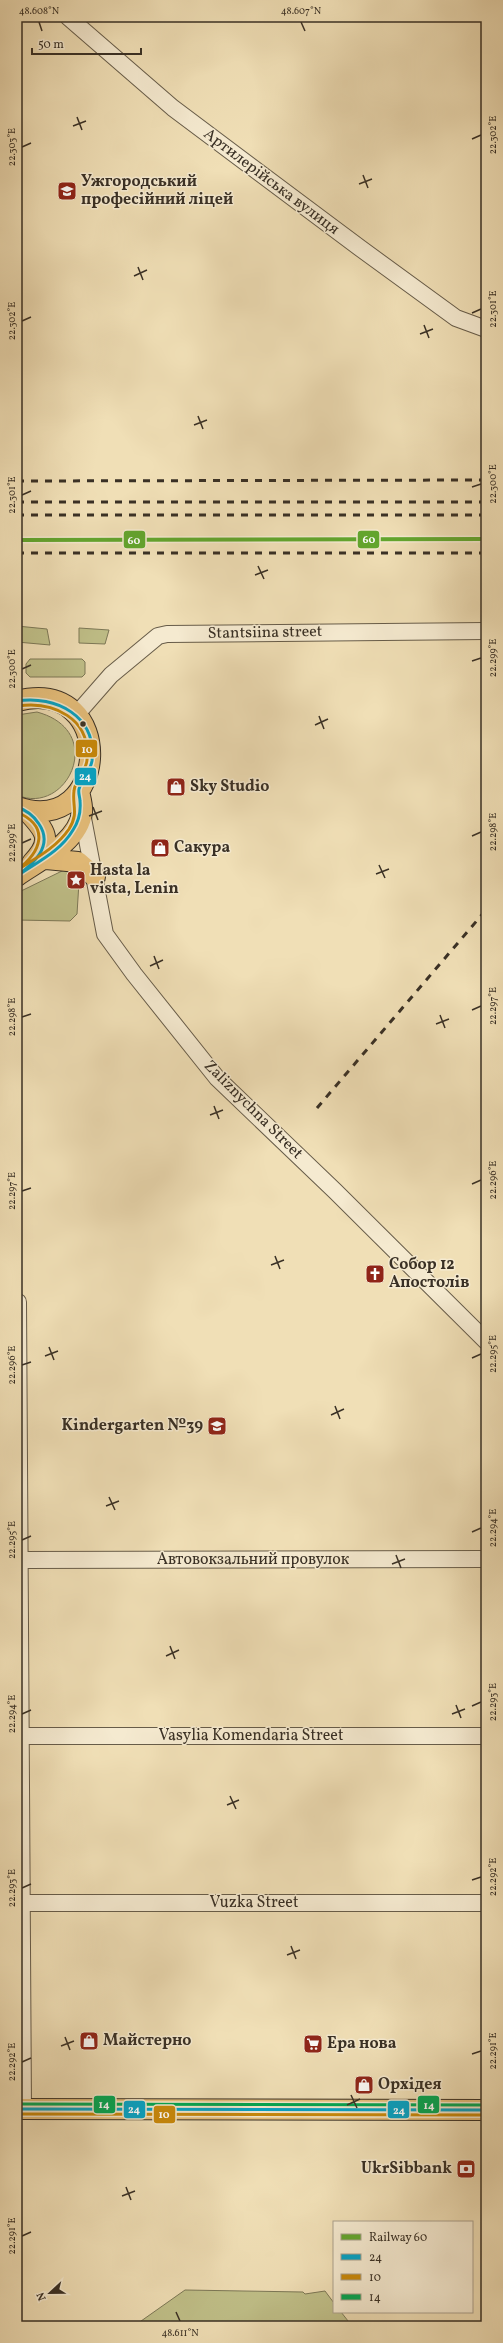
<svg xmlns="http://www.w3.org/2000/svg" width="503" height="2343" viewBox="0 0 503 2343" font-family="Vollkorn,serif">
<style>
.green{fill:#c0c089;stroke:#7c7857}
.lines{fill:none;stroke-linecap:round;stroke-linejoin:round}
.minor-casing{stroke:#675c49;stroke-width:18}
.major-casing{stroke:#393025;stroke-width:22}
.minor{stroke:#f5ead0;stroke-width:16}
.major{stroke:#e8c07b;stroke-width:20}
.rail{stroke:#393025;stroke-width:3;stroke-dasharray:7 7;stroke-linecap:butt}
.bus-1-casing{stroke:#f5ead0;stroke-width:6}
.bus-2-casing{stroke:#f5ead0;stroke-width:6}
.bus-3-casing{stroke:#f5ead0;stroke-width:6}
.bus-1{stroke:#03a3c6;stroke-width:3}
.bus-2{stroke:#c88809;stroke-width:3}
.bus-3{stroke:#00a651;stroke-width:3}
.rail-1-casing{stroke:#f5ead0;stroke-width:7}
.rail-1{stroke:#62a62d;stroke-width:4}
.ticks{fill:none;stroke:#393025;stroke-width:1.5}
.bus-dot{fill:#393025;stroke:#f5ead0;stroke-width:1.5}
.labels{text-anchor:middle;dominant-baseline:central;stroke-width:3;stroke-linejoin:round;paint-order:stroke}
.poi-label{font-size:16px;font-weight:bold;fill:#393025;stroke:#f5ead0;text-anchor:start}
.street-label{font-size:16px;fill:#393025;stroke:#f5ead0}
.line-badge{stroke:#f5ead0;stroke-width:1.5}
.badge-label{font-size:11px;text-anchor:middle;font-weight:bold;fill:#fff}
.neatline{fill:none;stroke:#393025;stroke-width:1.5}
.ticks-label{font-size:10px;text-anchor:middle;fill:#393025}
</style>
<rect width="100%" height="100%" fill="#f0dfb6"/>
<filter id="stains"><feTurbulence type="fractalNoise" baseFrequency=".005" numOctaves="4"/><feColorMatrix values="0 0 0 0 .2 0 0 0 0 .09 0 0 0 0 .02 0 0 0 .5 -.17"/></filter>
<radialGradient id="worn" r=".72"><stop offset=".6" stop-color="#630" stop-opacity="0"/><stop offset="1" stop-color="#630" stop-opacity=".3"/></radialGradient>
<!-- green -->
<path class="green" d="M17 626 47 629 50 645 17 642Z
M79 628 109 630 105 644 79 643Z
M30 659H82L85 662V674L82 677H30L26 673V664Z
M37 712C108 731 67 817 17 795V715Z
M64 870 73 875 79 882 77 914 70 921 17 920V893Z
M185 2290 303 2292 305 2294 325 2291 334 2303V2312H341L352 2326H134Z"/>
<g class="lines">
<defs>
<path id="minor" d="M68 17 173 108 360 248 456 318 486 329
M76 715 111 675 158 636 167 634 486 631
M82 813 105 934 134 974 217 1078 335 1191 486 1341
M18 1302 23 2109
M20 1560 486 1559
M17 1736H486
M22 1903H486"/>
<path id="major" d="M17 701C119 675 110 839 17 807
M26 810C46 831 54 840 32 863
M46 859 78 862 95 877
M17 876C38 861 79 842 82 812 83 806 80 797 79 791
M17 2109 486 2110"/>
</defs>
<!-- minor casing -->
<use href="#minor" class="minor-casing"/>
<!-- major casing -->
<use href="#major" class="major-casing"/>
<!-- minor -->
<use href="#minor" class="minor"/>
<!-- major -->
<use href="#major" class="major"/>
<!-- rail -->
<path class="rail" d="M17 481 486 480
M17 502H486
M17 515H486
M17 553H486
M317 1108 486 910"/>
<defs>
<path id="bus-1" d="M17 701C56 695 97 716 92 761 90 772 82 779 79 789 78 793 80 797 80 801 81 812 79 821 73 830 60 852 37 862 17 876
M17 807C26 810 34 816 39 824 54 846 33 864 17 876
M17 2109 486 2110"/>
<path id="bus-2" d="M17 812C51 827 41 852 17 870
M17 870C36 858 56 848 69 829 79 813 72 806 74 791 75 779 86 772 87 760 91 718 53 701 18 706
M17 2114 486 2115"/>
<path id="bus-3" d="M17 2104 486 2105"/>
</defs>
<!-- bus-1 casing -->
<use href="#bus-1" class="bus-1-casing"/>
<!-- bus-2 casing -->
<use href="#bus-2" class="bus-2-casing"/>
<!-- bus-3 casing -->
<use href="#bus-3" class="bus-3-casing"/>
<!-- bus-1 -->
<use href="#bus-1" class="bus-1"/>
<!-- bus-2 -->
<use href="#bus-2" class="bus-2"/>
<!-- bus-3 -->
<use href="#bus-3" class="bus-3"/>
<defs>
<path id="rail-1" d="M17 540 486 539"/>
</defs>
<!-- rail-1 casing -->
<use href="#rail-1" class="rail-1-casing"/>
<!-- rail-1 -->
<use href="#rail-1" class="rail-1"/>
</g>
<!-- ticks -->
<path class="ticks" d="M39 22 42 31M301 22 305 31M77 117 82 130M73 126 86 121M472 139 481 135M22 147 31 143M363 175 368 188M359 184 372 179M138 267 143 280M134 276 147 270M472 313 481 309M22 321 31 317M424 325 429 338M420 334 433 329M198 416 203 429M194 425 207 420M472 487 481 484M22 495 31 491M258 566 264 579M255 575 268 570M472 661 481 658M22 669 31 665M319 716 324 729M315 725 328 719M93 807 98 820M89 816 102 811M472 836 481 832M22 843 31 839M379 865 385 878M376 874 389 869M154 956 159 969M150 966 163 960M472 1010 481 1006M440 1015 445 1028M22 1017 31 1014M436 1024 449 1019M214 1106 219 1119M210 1115 223 1110M472 1184 481 1180M22 1191 31 1188M275 1256 280 1269M271 1265 284 1260M49 1347 54 1360M45 1356 58 1351M472 1358 481 1354M22 1365 31 1362M335 1406 340 1419M331 1415 344 1409M109 1497 115 1510M106 1506 119 1501M472 1532 481 1528M22 1540 31 1536M396 1555 401 1568M392 1564 405 1559M170 1646 175 1659M166 1656 179 1650M456 1705 461 1718M472 1706 481 1702M22 1714 31 1710M452 1714 465 1709M230 1796 236 1809M227 1805 239 1800M472 1880 481 1877M22 1888 31 1884M291 1946 296 1959M287 1955 300 1950M65 2037 70 2050M61 2046 74 2041M472 2054 481 2051M22 2062 31 2058M351 2095 357 2108M347 2105 360 2099M126 2187 131 2200M122 2196 135 2191M22 2236 31 2232M176 2312 180 2321"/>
<!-- icons -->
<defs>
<symbol id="university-square" viewBox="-11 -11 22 22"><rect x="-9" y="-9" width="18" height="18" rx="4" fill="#8f2418" stroke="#f5ead0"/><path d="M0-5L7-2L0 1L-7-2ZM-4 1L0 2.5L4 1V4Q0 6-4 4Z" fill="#fff"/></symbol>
<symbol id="shop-square" viewBox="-11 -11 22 22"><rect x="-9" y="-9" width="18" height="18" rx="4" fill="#8f2418" stroke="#f5ead0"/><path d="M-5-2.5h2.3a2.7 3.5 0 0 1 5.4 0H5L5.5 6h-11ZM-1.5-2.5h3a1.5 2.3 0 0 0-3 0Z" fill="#fff"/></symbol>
<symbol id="sight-square" viewBox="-11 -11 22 22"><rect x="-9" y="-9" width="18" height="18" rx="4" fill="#8f2418" stroke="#f5ead0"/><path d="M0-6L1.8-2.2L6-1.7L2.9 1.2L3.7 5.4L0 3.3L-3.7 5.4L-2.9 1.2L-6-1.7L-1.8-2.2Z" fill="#fff"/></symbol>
<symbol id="church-square" viewBox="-11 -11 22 22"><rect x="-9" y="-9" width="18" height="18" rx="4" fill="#8f2418" stroke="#f5ead0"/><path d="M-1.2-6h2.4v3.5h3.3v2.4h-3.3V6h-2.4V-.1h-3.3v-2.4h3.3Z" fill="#fff"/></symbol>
<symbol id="school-square" viewBox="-11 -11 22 22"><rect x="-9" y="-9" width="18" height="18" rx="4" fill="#8f2418" stroke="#f5ead0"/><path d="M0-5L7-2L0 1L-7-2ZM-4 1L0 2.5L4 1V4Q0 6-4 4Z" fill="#fff"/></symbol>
<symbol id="supermarket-square" viewBox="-11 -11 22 22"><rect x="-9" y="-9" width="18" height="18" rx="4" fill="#8f2418" stroke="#f5ead0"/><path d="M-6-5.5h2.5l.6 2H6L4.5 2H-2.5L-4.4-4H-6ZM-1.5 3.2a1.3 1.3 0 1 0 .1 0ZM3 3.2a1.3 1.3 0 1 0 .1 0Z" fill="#fff"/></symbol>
<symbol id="bank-square" viewBox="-11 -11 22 22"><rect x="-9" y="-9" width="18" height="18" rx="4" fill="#8f2418" stroke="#f5ead0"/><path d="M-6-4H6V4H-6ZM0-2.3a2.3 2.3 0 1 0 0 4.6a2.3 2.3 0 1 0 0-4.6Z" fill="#fff"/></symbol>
</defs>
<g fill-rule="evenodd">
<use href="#university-square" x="56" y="180" width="22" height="22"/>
<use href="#shop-square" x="165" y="776" width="22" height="22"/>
<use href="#shop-square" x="149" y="837" width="22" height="22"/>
<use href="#sight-square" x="65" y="869" width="22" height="22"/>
<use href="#church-square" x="364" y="1263" width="22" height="22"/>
<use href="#school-square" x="206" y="1415" width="22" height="22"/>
<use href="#shop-square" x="78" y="2030" width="22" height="22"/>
<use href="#supermarket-square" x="302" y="2033" width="22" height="22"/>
<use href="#shop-square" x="353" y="2074" width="22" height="22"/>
<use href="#bank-square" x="455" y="2158" width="22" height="22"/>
</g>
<!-- markers -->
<circle class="bus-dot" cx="83" cy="724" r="3.5"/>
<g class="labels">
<!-- poi labels -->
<g class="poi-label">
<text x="81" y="182">Ужгородський<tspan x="81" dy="18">професійний ліцей</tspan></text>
<text x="190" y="787">Sky Studio</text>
<text x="174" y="848">Сакура</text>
<text x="90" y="871">Hasta la<tspan x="90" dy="18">vista, Lenin</tspan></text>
<text x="389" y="1265">Собор 12<tspan x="389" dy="18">Апостолів</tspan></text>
<text x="203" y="1426" text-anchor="end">Kindergarten №39</text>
<text x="103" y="2041">Майстерно</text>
<text x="327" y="2044">Ера нова</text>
<text x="378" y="2085">Орхідея</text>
<text x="452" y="2169" text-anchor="end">UkrSibbank</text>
</g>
<!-- street labels -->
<g class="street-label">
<text transform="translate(271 182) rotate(37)">Артилерійська вулиця</text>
<text transform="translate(265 633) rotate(-1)">Stantsiina street</text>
<text transform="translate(253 1110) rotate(45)">Zaliznychna Street</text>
<text x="253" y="1560">Автовокзальний провулок</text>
<text x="251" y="1736">Vasylia Komendaria Street</text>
<text x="254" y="1903">Vuzka Street</text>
</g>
</g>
<g class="line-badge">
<rect x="357" y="530" width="23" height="19" rx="4" fill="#62a62d"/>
<rect x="123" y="530" width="23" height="19" rx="4" fill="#62a62d"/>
<rect x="75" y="739" width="23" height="19" rx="4" fill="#c88809"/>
<rect x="74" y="767" width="23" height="19" rx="4" fill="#03a3c6"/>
<rect x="93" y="2095" width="23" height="19" rx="4" fill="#00a651"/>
<rect x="417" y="2095" width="23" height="19" rx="4" fill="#00a651"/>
<rect x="123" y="2100" width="23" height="19" rx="4" fill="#03a3c6"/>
<rect x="387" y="2100" width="23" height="19" rx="4" fill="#03a3c6"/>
<rect x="153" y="2105" width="23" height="19" rx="4" fill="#c88809"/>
</g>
<g class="badge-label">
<text x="369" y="543">60</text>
<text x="134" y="544">60</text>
<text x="87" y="753">10</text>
<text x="85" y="780">24</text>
<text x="104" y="2108">14</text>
<text x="429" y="2109">14</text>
<text x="134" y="2113">24</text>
<text x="399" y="2114">24</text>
<text x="164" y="2118">10</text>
</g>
<!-- margin -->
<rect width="503" height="2343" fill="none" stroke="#f0dfb6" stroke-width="44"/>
<!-- legend -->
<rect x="333" y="2221" width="140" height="92" fill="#f5ead0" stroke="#aaa08c"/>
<rect x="341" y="2234" width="20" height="6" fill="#62a62d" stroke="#aaa08c"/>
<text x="369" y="2241" font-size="12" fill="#393025">Railway 60</text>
<rect x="341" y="2254" width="20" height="6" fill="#03a3c6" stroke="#aaa08c"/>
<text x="369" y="2261" font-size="12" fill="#393025">24</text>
<rect x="341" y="2274" width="20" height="6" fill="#c88809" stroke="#aaa08c"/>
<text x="369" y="2281" font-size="12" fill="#393025">10</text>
<rect x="341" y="2294" width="20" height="6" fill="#00a651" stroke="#aaa08c"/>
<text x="369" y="2301" font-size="12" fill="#393025">14</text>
<!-- north arrow -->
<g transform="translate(50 2293) rotate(248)" stroke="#f5ead0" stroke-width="3" paint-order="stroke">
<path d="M0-3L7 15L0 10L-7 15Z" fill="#393025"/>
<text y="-6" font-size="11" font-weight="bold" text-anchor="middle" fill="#393025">N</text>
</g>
<!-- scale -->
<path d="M32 48v6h109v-6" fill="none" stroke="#393025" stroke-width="2"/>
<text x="38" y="48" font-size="12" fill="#393025" stroke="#f5ead0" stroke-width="3" paint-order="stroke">50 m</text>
<rect x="22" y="22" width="459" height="2299" class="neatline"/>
<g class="ticks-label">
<text x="39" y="14">48.608°N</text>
<text x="301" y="14">48.607°N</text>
<text transform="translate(492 135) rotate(-90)" y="4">22.302°E</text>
<text transform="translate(11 147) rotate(-90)" y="4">22.303°E</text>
<text transform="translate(492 309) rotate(-90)" y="4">22.301°E</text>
<text transform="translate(11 321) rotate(-90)" y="4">22.302°E</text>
<text transform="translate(492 484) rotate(-90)" y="4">22.300°E</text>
<text transform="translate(11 495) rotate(-90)" y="4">22.301°E</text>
<text transform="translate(492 658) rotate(-90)" y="4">22.299°E</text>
<text transform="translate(11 669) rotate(-90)" y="4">22.300°E</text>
<text transform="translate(492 832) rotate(-90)" y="4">22.298°E</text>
<text transform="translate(11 843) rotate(-90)" y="4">22.299°E</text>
<text transform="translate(492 1006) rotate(-90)" y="4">22.297°E</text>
<text transform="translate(11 1017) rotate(-90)" y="4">22.298°E</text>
<text transform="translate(492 1180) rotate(-90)" y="4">22.296°E</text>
<text transform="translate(11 1191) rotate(-90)" y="4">22.297°E</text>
<text transform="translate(492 1354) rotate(-90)" y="4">22.295°E</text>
<text transform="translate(11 1365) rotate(-90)" y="4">22.296°E</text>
<text transform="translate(492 1528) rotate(-90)" y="4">22.294°E</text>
<text transform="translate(11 1540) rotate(-90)" y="4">22.295°E</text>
<text transform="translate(492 1702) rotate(-90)" y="4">22.293°E</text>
<text transform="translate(11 1714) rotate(-90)" y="4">22.294°E</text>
<text transform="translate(492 1877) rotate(-90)" y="4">22.292°E</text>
<text transform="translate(11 1888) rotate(-90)" y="4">22.293°E</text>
<text transform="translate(492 2051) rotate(-90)" y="4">22.291°E</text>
<text transform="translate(11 2062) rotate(-90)" y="4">22.292°E</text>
<text transform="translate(11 2236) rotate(-90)" y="4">22.291°E</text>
<text x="180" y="2336">48.611°N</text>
</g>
<rect width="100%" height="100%" filter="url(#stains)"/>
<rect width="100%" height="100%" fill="url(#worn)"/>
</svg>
